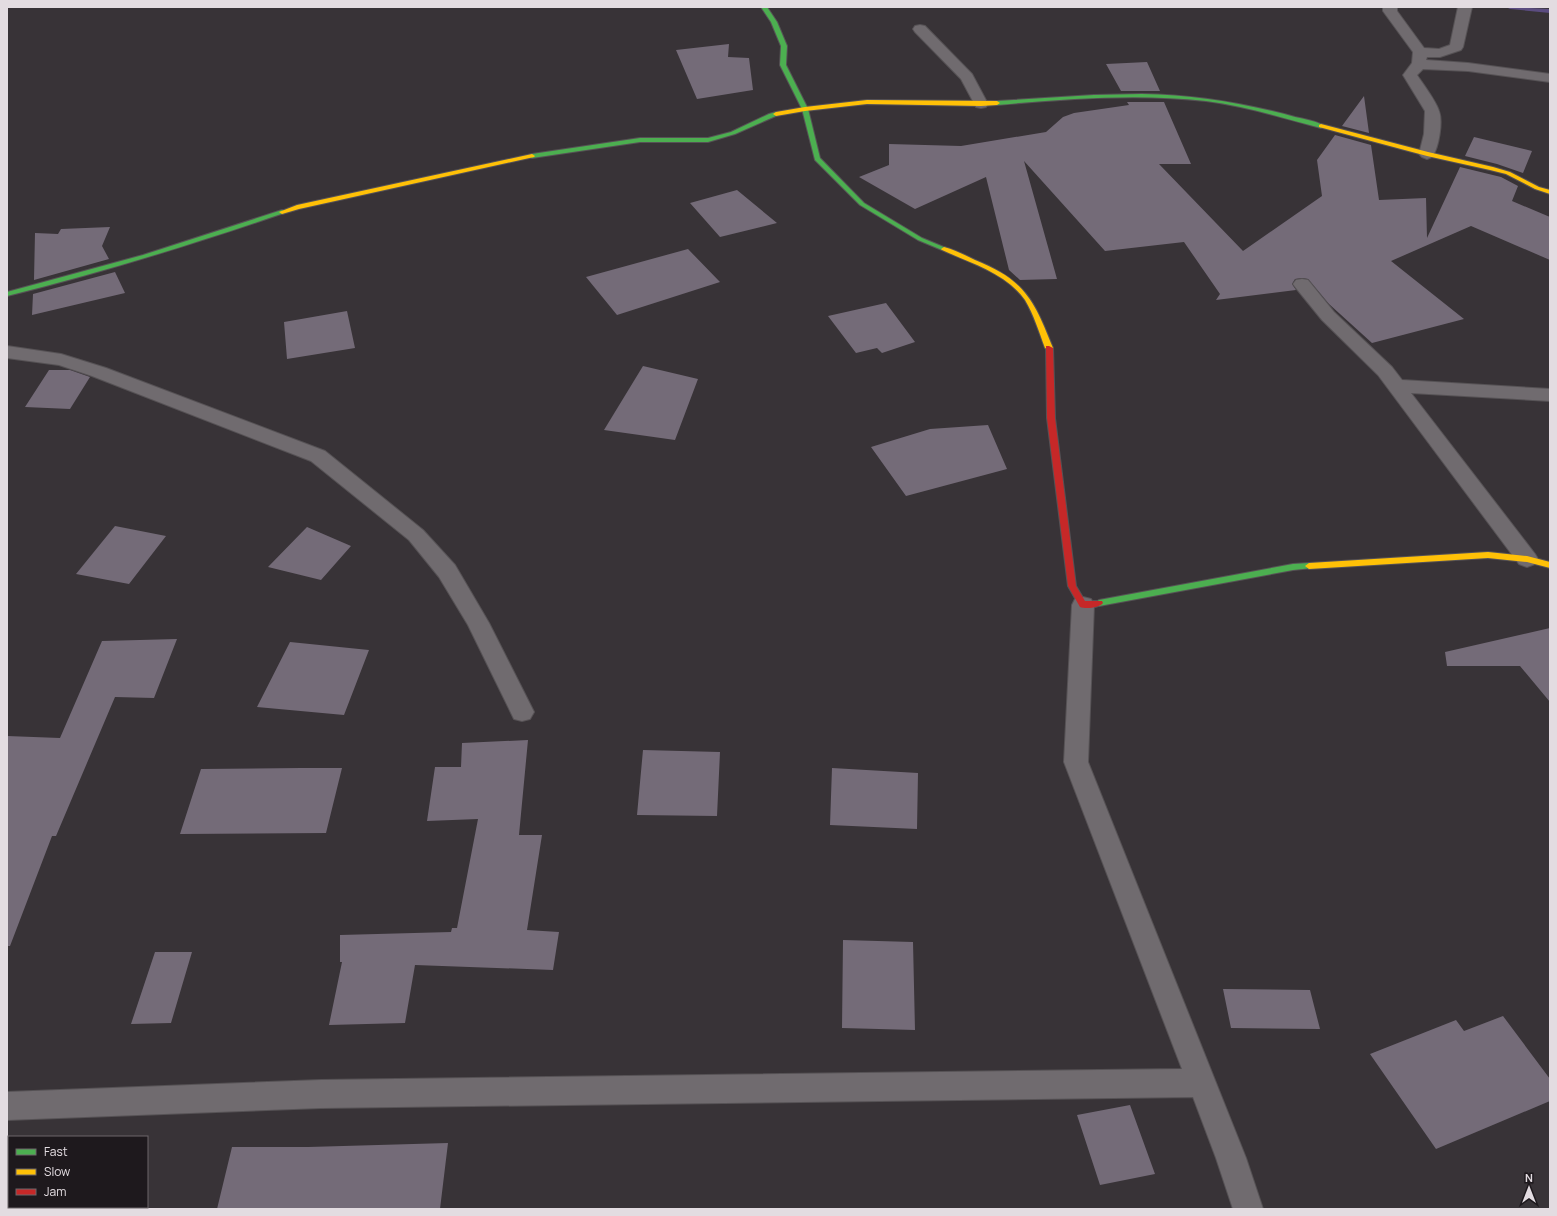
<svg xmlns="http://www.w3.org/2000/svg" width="1557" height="1216" viewBox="0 0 1557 1216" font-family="Manrope,sans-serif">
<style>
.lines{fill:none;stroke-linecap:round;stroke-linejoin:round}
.stream{fill:#5b4c80;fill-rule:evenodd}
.building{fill:#746b78}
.street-casing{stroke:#565255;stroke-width:2}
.fast-casing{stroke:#565255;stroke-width:2}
.slow-casing{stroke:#565255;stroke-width:2}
.jam-casing{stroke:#565255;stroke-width:2}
.street{fill:#706b6f;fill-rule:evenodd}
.fast{fill:#4caf50;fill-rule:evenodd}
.slow{fill:#ffc107;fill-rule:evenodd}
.jam{fill:#c62828;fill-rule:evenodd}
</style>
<rect width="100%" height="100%" fill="#383337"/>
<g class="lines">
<!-- stream -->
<path class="stream" d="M1506 7 1550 9V13L1510 9Z"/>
</g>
<!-- building -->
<path class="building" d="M729 44 728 57 749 58 753 90 697 99 676 50Z
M1147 62 1160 91H1121L1106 64Z
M1364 96 1369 133 1342 126Z
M1127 102H1164L1191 164H1159L1243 251 1322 196 1317 160 1335 135 1371 145 1379 200 1426 198 1427 238 1460 167 1501 177 1518 186 1512 201 1550 217V260L1471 226 1391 261 1464 319 1372 343 1329 304 1308 279 1302 278 1295 279 1292 284 1296 290 1216 300 1220 294 1184 242 1105 251 1024 161 1057 279 1020 280 1009 270 986 177 915 209 859 177 889 165V144L961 146 1046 132 1063 117 1074 113 1129 105Z
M1474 137 1532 151 1523 173 1497 164 1465 156Z
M737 190 777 223 720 237 690 203Z
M110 227 102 246 109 259 34 280 35 233 58 234 61 229Z
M688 249 720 282 617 315 586 277Z
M115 272 125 293 32 315 33 294Z
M886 303 915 342 882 353 877 348 856 353 828 316Z
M347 311 355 348 287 359 284 322Z
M643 366 698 379 675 440 604 430Z
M49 370H70L90 377 70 409 25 407Z
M988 425 1007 469 906 496 871 447 930 429Z
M115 526 166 536 129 584 76 574Z
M307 527 351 546 321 580 268 567Z
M1550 628V702L1520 666H1447L1445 652Z
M177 639 154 698 115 697 56 836H52L10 946H7V736L60 738 102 641Z
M290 642 369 650 344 715 257 707Z
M528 740 519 835H542L527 930 559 932 553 970 415 965 405 1023 329 1025 342 962H340V935L451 932 452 928H457L478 819 427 821 435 767H461L462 743Z
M643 750 720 752 717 816 637 815Z
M301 768H342L326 833 180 834 201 769Z
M832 768 918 773 917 829 830 825Z
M843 940 913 942 915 1030 842 1028Z
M155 952H192L171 1023 131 1024Z
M1223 989 1310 990 1320 1029 1231 1028Z
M1503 1016 1550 1079V1101L1436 1149 1370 1054 1456 1020 1464 1031Z
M1130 1105 1155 1174 1100 1185 1077 1115Z
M448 1143 440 1209H217L232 1147H308Z"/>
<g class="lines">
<defs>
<path id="street" d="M1383 7H1397V11L1424 48 1439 49 1450 45 1458 7H1472L1463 47 1461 50 1440 57H1427L1426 60 1468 63 1550 74V82L1468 71 1423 69 1417 75C1423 84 1436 101 1439 111 1443 121 1439 148 1432 157L1427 159 1422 157 1419 154 1424 134 1425 111 1403 75 1412 63 1413 52 1383 11Z
M920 25 925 26 972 74 988 104 986 107 981 108 976 107 961 79 915 32 913 29 915 26Z
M1302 279 1308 280 1334 312 1392 367 1402 380 1550 389V401L1411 393 1535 554 1538 559 1535 564 1527 567 1519 564 1378 375 1322 320 1296 288 1293 284 1296 280Z
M7 346 61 354 106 368 325 451 423 530 455 565 489 623 534 712 530 719 522 721 514 719 468 625 439 577 409 540 311 461 92 376 59 365 7 358Z
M1083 597 1091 599 1094 605 1088 762 1246 1158 1263 1209H1233L1216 1158 1193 1097 321 1108 7 1120V1092L321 1080 1182 1069 1064 762 1072 605 1075 599Z"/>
<path id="fast" d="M761 7H767L777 22 787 46 786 65 808 109 820 158 864 203 922 238 946 248V250H942L918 240 860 205 815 160 802 109 780 65 781 46 771 22Z
M1142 94C1195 95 1244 103 1295 117 1304 119 1317 121 1324 126L1321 128C1283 118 1245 106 1206 101 1136 93 1066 99 997 105L994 103 997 101 1094 95Z
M776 112 779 114 778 115 735 134 708 142H640L532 158 529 156 532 154 640 138H708L731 132 769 114Z
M282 210 284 211V213C193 244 101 273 7 296V292L143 255Z
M1309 563 1313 566 1312 568 1293 570 1099 606 1095 603 1099 600 1293 564Z"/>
<path id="slow" d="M867 100 997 101 1000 103 997 105 981 106 867 104 805 111 776 116 773 114 776 112 805 107Z
M1321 124 1428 152 1493 167 1510 172 1539 187 1550 190V194L1535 189 1506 174 1490 170 1427 156 1319 127V125Z
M532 154 535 156 534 157 299 209 282 214 279 212 297 205Z
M944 247C955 250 965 255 975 260 1025 280 1034 300 1053 348L1052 350H1049L1045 348C1039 332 1034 315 1025 300 1006 273 970 263 942 250L941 249Z
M1488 552 1527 556 1550 562V568L1527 562 1488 558 1309 569 1305 566 1309 563Z"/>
<path id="jam" d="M1046 346H1049L1053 348 1055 418 1076 586 1085 601H1102L1103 603C1099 608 1086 609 1080 607L1068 586 1047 418Z"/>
</defs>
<!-- street casing -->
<use href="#street" class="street-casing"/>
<!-- fast casing -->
<use href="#fast" class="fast-casing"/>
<!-- slow casing -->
<use href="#slow" class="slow-casing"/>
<!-- jam casing -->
<use href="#jam" class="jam-casing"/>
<!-- street -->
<use href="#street" class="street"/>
<!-- fast -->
<use href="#fast" class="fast"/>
<!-- slow -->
<use href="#slow" class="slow"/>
<!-- jam -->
<use href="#jam" class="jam"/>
</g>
<!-- border -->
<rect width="1557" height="1216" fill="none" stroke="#e3dce1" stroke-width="16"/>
<!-- legend -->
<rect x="8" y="1136" width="140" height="72" fill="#1e191d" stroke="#6d676b"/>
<rect x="16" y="1149" width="20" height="6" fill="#4caf50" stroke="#6d676b"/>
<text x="44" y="1156" font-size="12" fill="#e3dce1">Fast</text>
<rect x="16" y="1169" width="20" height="6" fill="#ffc107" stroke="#6d676b"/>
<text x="44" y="1176" font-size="12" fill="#e3dce1">Slow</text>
<rect x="16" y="1189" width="20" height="6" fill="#c62828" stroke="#6d676b"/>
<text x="44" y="1196" font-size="12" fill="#e3dce1">Jam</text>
<!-- north arrow -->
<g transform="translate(1529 1188)" stroke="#1e191d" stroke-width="3" paint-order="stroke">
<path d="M0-3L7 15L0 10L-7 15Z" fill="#e3dce1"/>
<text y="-6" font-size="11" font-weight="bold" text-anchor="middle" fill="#e3dce1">N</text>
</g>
</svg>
